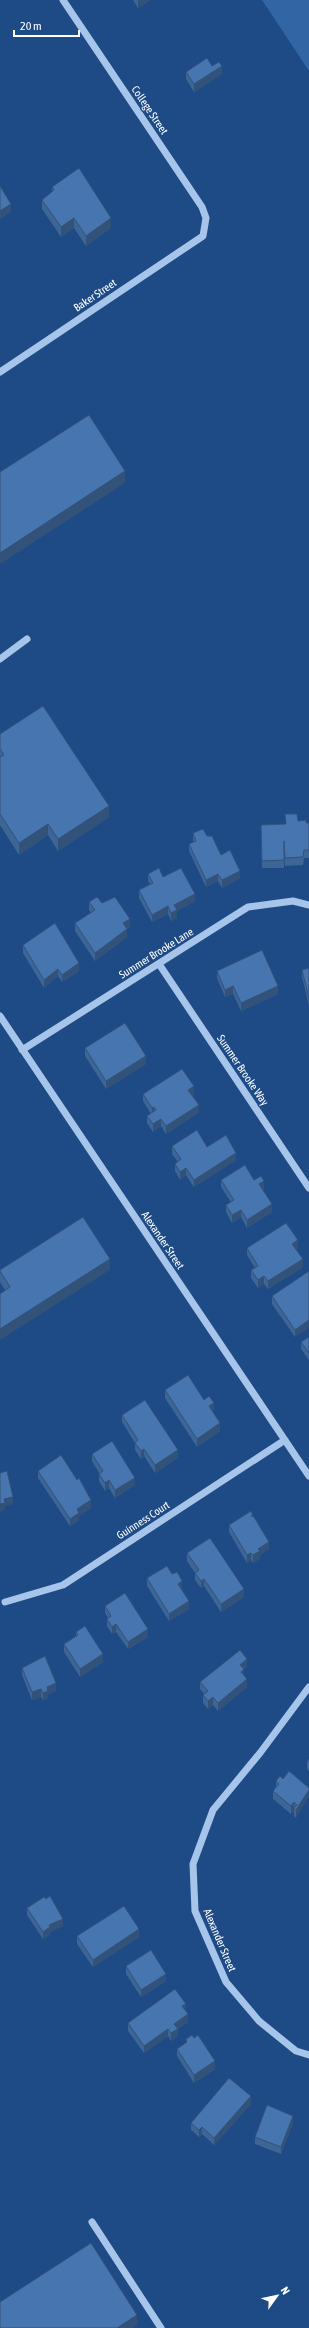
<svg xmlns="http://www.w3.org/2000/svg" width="309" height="2328" viewBox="0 0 309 2328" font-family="'Asap Condensed',sans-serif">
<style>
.green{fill:#3265a4}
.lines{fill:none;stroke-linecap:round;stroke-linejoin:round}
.minor{stroke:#a7c5ea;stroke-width:7}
.wall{fill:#3d6596}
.shaded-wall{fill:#32527a}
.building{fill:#4775af;stroke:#32527a}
.labels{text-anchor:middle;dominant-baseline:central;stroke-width:3;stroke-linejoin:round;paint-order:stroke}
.street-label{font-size:11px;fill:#fff;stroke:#1e4b86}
</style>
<rect width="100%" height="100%" fill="#1e4b86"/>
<!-- green -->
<path class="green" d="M262 0H309V71Z"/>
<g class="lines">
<!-- minor -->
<path class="minor" d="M0 372 203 236 206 218 202 207 63 0
M0 659 27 639
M159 964 309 1188
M0 1016 309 1476
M22 1050 248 907 293 901 309 905
M5 1602 63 1585 285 1440
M309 1687 260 1753 213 1810 193 1864 195 1911 226 1982 259 2021 296 2051 309 2055
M92 2222 161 2328"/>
</g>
<!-- wall -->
<path class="wall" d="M133 0H150L138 8Z
M212 66 222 74 194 92 186 79V72Z
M52 187 111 228 86 246 74 228 61 237 42 209V200L52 192Z
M0 734 109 817 58 851 48 835 19 855 0 825Z
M298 821 309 823V858H304L303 865 285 866 284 854V868H262L261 825 285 824Z
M193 833 207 836 221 855 240 878 222 888 218 881 206 887 189 851V844L193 842Z
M148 874 163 877 195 901 177 911V918L171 921 168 914 152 922 139 898V890L150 884 148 881Z
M89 902 102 903 130 927 127 929V937L95 961 75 931V923L91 913 89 910Z
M23 945 79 971 62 982 58 976 44 988 23 953Z
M309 968V1006L302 977V970Z
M217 971 278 994 241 1011 233 994 225 997 217 978Z
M85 1048 146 1064 106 1089 85 1056Z
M194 1093 192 1095 199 1112 166 1134 161 1126 153 1132 147 1123V1116L151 1114 143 1101V1094Z
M172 1146 207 1147 236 1160 194 1187 186 1175 180 1180 175 1171V1164L178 1162 172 1154Z
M221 1180H254L264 1188 263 1189 272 1212 247 1228 241 1217 232 1223 226 1212V1205L231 1202 221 1187Z
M247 1248H298L296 1249 303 1267 268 1289 264 1284 258 1288 251 1278V1270L255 1268 247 1255Z
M0 1270H110L5 1290 0 1282Z
M309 1271 295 1337 272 1304V1296Z
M309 1337V1360L301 1349V1342Z
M165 1390 204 1400 214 1410 212 1411 220 1431 197 1447 165 1398Z
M122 1415 178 1458 155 1473 144 1456 141 1459 135 1450V1443L122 1422Z
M92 1454 135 1485 115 1498 109 1488 105 1491 99 1481V1473L92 1461Z
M38 1471 91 1508 79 1516V1520L70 1526 38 1478Z
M253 1516 269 1549 260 1555V1559L253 1563 251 1560 247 1563 229 1532V1525Z
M187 1553 244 1597 221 1612 204 1586 201 1588 195 1580V1573L187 1561Z
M147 1578 182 1589 189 1609 169 1621 147 1586Z
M105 1606 148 1637 128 1649 116 1632 112 1634 107 1626V1619L108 1618 105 1613Z
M76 1632 103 1662 80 1677 64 1652V1644L76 1636Z
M247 1667 244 1669V1676L247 1687 218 1711 213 1705 208 1709 203 1703V1695L204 1694 200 1689V1682Z
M22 1668 56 1691 48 1694V1698L43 1700 41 1697 32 1700 22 1675Z
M309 1759V1771L307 1769V1762Z
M283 1779 309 1788 296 1818 294 1816V1811L291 1814 273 1799V1791L276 1787V1781Z
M46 1899 63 1926 50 1932V1935L43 1939 27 1915V1908Z
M77 1936 139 1937 93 1967 77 1944Z
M126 1966 166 1981 141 1997 126 1974Z
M186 2011 188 2022 178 2029V2036L171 2041 168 2036 144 2053 128 2031V2023Z
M186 2039 215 2069 194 2083 177 2056V2049L186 2043Z
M251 2104 214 2145 202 2134 199 2137 191 2130V2123Z
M293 2123 281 2154 255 2144V2137Z"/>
<!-- shaded-wall -->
<path class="shaded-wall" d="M138 0H150L138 8Z
M222 66V74L194 92V84Z
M11 204V212L0 219V211Z
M74 218V228L61 237V227Z
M111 218V228L86 246V236Z
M125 471V483L0 564V553Z
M109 806V817L58 851V839Z
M48 824V835L19 855V843Z
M240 871V878L222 888V880Z
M218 874V881L206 887V880Z
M195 894V901L177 911V918L171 921V913L174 905Z
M168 906V914L152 922V915Z
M130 919V927L123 931V923Z
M127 929V937L95 961V953Z
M79 963V971L62 982V975Z
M58 969V976L44 988V980Z
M233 986V994L225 997V990Z
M278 986V994L241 1011V1003Z
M146 1056V1064L106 1089V1081Z
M194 1086V1093L188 1097V1090Z
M199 1105V1112L166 1134V1126Z
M154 1107V1115L152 1116V1108Z
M161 1119V1126L153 1132V1124Z
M236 1153V1160L194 1187V1180Z
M186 1168V1175L180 1180V1172Z
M264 1181V1188L259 1191V1184Z
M272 1204V1212L247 1228V1220Z
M241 1210V1217L232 1223V1215Z
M298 1240V1248L292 1251V1244Z
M110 1259V1270L0 1340V1329Z
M303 1259V1267L268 1289V1281Z
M264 1276V1284L258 1288V1280Z
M309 1320V1328L295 1337V1330Z
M214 1403V1410L209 1414V1406Z
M220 1423V1431L197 1447V1439Z
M144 1449V1456L141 1459V1451Z
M178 1450V1458L155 1473V1465Z
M135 1478V1485L115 1498V1490Z
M109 1480V1488L105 1491V1483Z
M13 1497V1504L5 1506V1510L0 1512V1504L4 1499Z
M91 1500V1508L79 1516V1520L70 1526V1519L77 1509Z
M269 1542V1549L260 1555V1559L253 1563V1555L258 1549Z
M251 1553V1560L247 1563V1555Z
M204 1579V1586L201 1588V1581Z
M182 1581V1589L178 1591V1584Z
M244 1589V1597L221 1612V1604Z
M189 1601V1609L169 1621V1614Z
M116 1624V1632L112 1634V1627Z
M148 1629V1637L128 1649V1642Z
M103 1654V1662L80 1677V1669Z
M247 1659V1667L244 1669V1677L241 1672 240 1665Z
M247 1679V1687L218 1711V1703Z
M56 1683V1691L48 1694V1698L43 1700V1693L47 1687Z
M41 1689V1697L32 1700V1692Z
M213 1697V1705L208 1709V1701Z
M309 1790V1797L296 1818V1810Z
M294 1802V1809V1808V1811L291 1814V1806Z
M63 1919V1926L50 1932V1935L43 1939V1932L49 1925Z
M139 1929V1937L93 1967V1960Z
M166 1974V1981L141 1997V1990Z
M186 2004V2011L182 2006Z
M188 2014V2022L178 2029V2036L171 2041V2033L174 2024Z
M168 2029V2036L144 2053V2046Z
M215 2061V2069L194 2083V2075Z
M251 2096V2104L214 2145V2138Z
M293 2116V2123L281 2154V2147Z
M202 2127V2134L199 2137V2130Z
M137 2315V2325L132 2328H117Z"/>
<!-- building -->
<path class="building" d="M207 58 212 66 219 62 222 66 194 84 186 72Z
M79 168 111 218 86 236 74 218 61 227 42 200 54 190 52 187Z
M0 186 11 204 0 211Z
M89 415 125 471 0 553V472Z
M43 706 109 806 58 839 48 824 19 843 0 814V757L4 755 0 749V734Z
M285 814H297L298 821 306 820V823H309V850H304L303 857 285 858 284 841V860L262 861 261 825 286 824Z
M203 829 207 836H212L221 855 230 850 240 871 222 880 218 874 206 880 189 844 196 841 193 833Z
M159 868 163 877 181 868 195 894 174 905 177 910 171 913 168 906 152 915 139 890 153 883 148 874Z
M97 897 102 903 115 897 130 919 123 923 127 929 95 953 75 923 95 910 89 902Z
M55 923 79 963 62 975 58 969 44 980 23 945Z
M262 950 278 986 241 1003 233 986 225 990 217 971Z
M309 968V998L302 970Z
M125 1023 146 1056 106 1081 85 1048Z
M182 1069 194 1086 188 1090 199 1105 166 1126 161 1119 153 1124 147 1116 156 1110 154 1107 152 1108 143 1094Z
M197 1130 207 1147 226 1135 236 1153 194 1180 186 1168 180 1172 175 1164 181 1159 172 1146Z
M245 1165 254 1180 261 1176 264 1181 259 1184 272 1204 247 1220 241 1210 232 1215 226 1205 234 1200 221 1180Z
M83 1217 110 1259 0 1329V1294L10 1287 0 1271V1270Z
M286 1223 298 1240 292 1244 303 1259 268 1281 264 1276 258 1280 251 1270 258 1266 247 1248Z
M309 1271V1320L295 1330 272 1296Z
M309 1337V1353L301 1342Z
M188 1375 204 1400 209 1396 214 1403 209 1406 220 1423 197 1439 165 1390Z
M145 1400 178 1450 155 1465 144 1449 141 1451 135 1443 138 1440 122 1415Z
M112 1441 135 1478 115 1490 109 1480 105 1483 99 1474 103 1471 92 1454Z
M61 1455 77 1480 79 1478 91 1500 77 1509 79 1513 70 1519 38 1471Z
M7 1471 13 1497 4 1499 5 1503 0 1504V1473Z
M251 1511 253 1515 251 1516 254 1517 269 1542 258 1549 260 1551 253 1555 251 1553 247 1555 229 1525Z
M210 1538 244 1589 221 1604 204 1579 201 1581 195 1573 199 1570 187 1553Z
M167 1566 172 1574 177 1572 179 1575 182 1581 178 1584 189 1601 169 1614 147 1578Z
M125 1593 148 1629 128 1642 116 1624 112 1627 107 1619 111 1616 105 1606Z
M85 1626 103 1654 80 1669 64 1644 78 1635 76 1632Z
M240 1650 247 1659 240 1665 244 1669 241 1672 247 1679 218 1703 213 1697 208 1701 203 1695 208 1691 200 1682Z
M45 1656 56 1683 47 1687 48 1691 43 1693 41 1689 32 1692 22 1668Z
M289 1771 309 1788V1790L296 1810 294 1808 297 1805 294 1802 291 1806 273 1791 279 1784 276 1781 280 1776 283 1779Z
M50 1896 63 1919 49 1925 50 1927 43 1932 27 1908 44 1897 46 1899Z
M124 1906 139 1929 93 1960 77 1936Z
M151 1950 166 1974 141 1990 126 1966Z
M175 1989 186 2004 182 2006 188 2014 174 2024 178 2029 171 2033 168 2029 144 2046 128 2023Z
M192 2035 194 2038 198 2035 215 2061 194 2075 177 2049 187 2042 186 2039Z
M229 2078 251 2096 214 2138 202 2127 199 2130 191 2123Z
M267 2105 293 2116 281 2147 255 2137Z
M91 2243 137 2315 117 2328H0V2302Z"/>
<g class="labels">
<!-- street labels -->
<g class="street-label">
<text transform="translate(150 110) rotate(56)">College Street</text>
<text transform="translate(95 295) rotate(-34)">Baker Street</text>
<text transform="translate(156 953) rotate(-32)">Summer Brooke Lane</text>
<text transform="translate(243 1070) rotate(56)">Summer Brooke Way</text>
<text transform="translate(163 1240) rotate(56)">Alexander Street</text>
<text transform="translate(143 1520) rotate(-33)">Guinness Court</text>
<text transform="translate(220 1940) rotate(67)">Alexander Street</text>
</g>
</g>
<!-- north arrow -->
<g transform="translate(277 2296) rotate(57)" stroke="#1e4b86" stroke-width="3" paint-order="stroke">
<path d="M0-3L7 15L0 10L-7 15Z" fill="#ffffff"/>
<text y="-6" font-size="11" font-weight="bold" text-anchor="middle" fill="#ffffff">N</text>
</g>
<!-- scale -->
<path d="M14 30v6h65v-6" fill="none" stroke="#ffffff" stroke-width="2"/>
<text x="20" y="30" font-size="12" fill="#ffffff" stroke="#1e4b86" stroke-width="3" paint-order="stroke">20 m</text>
</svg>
